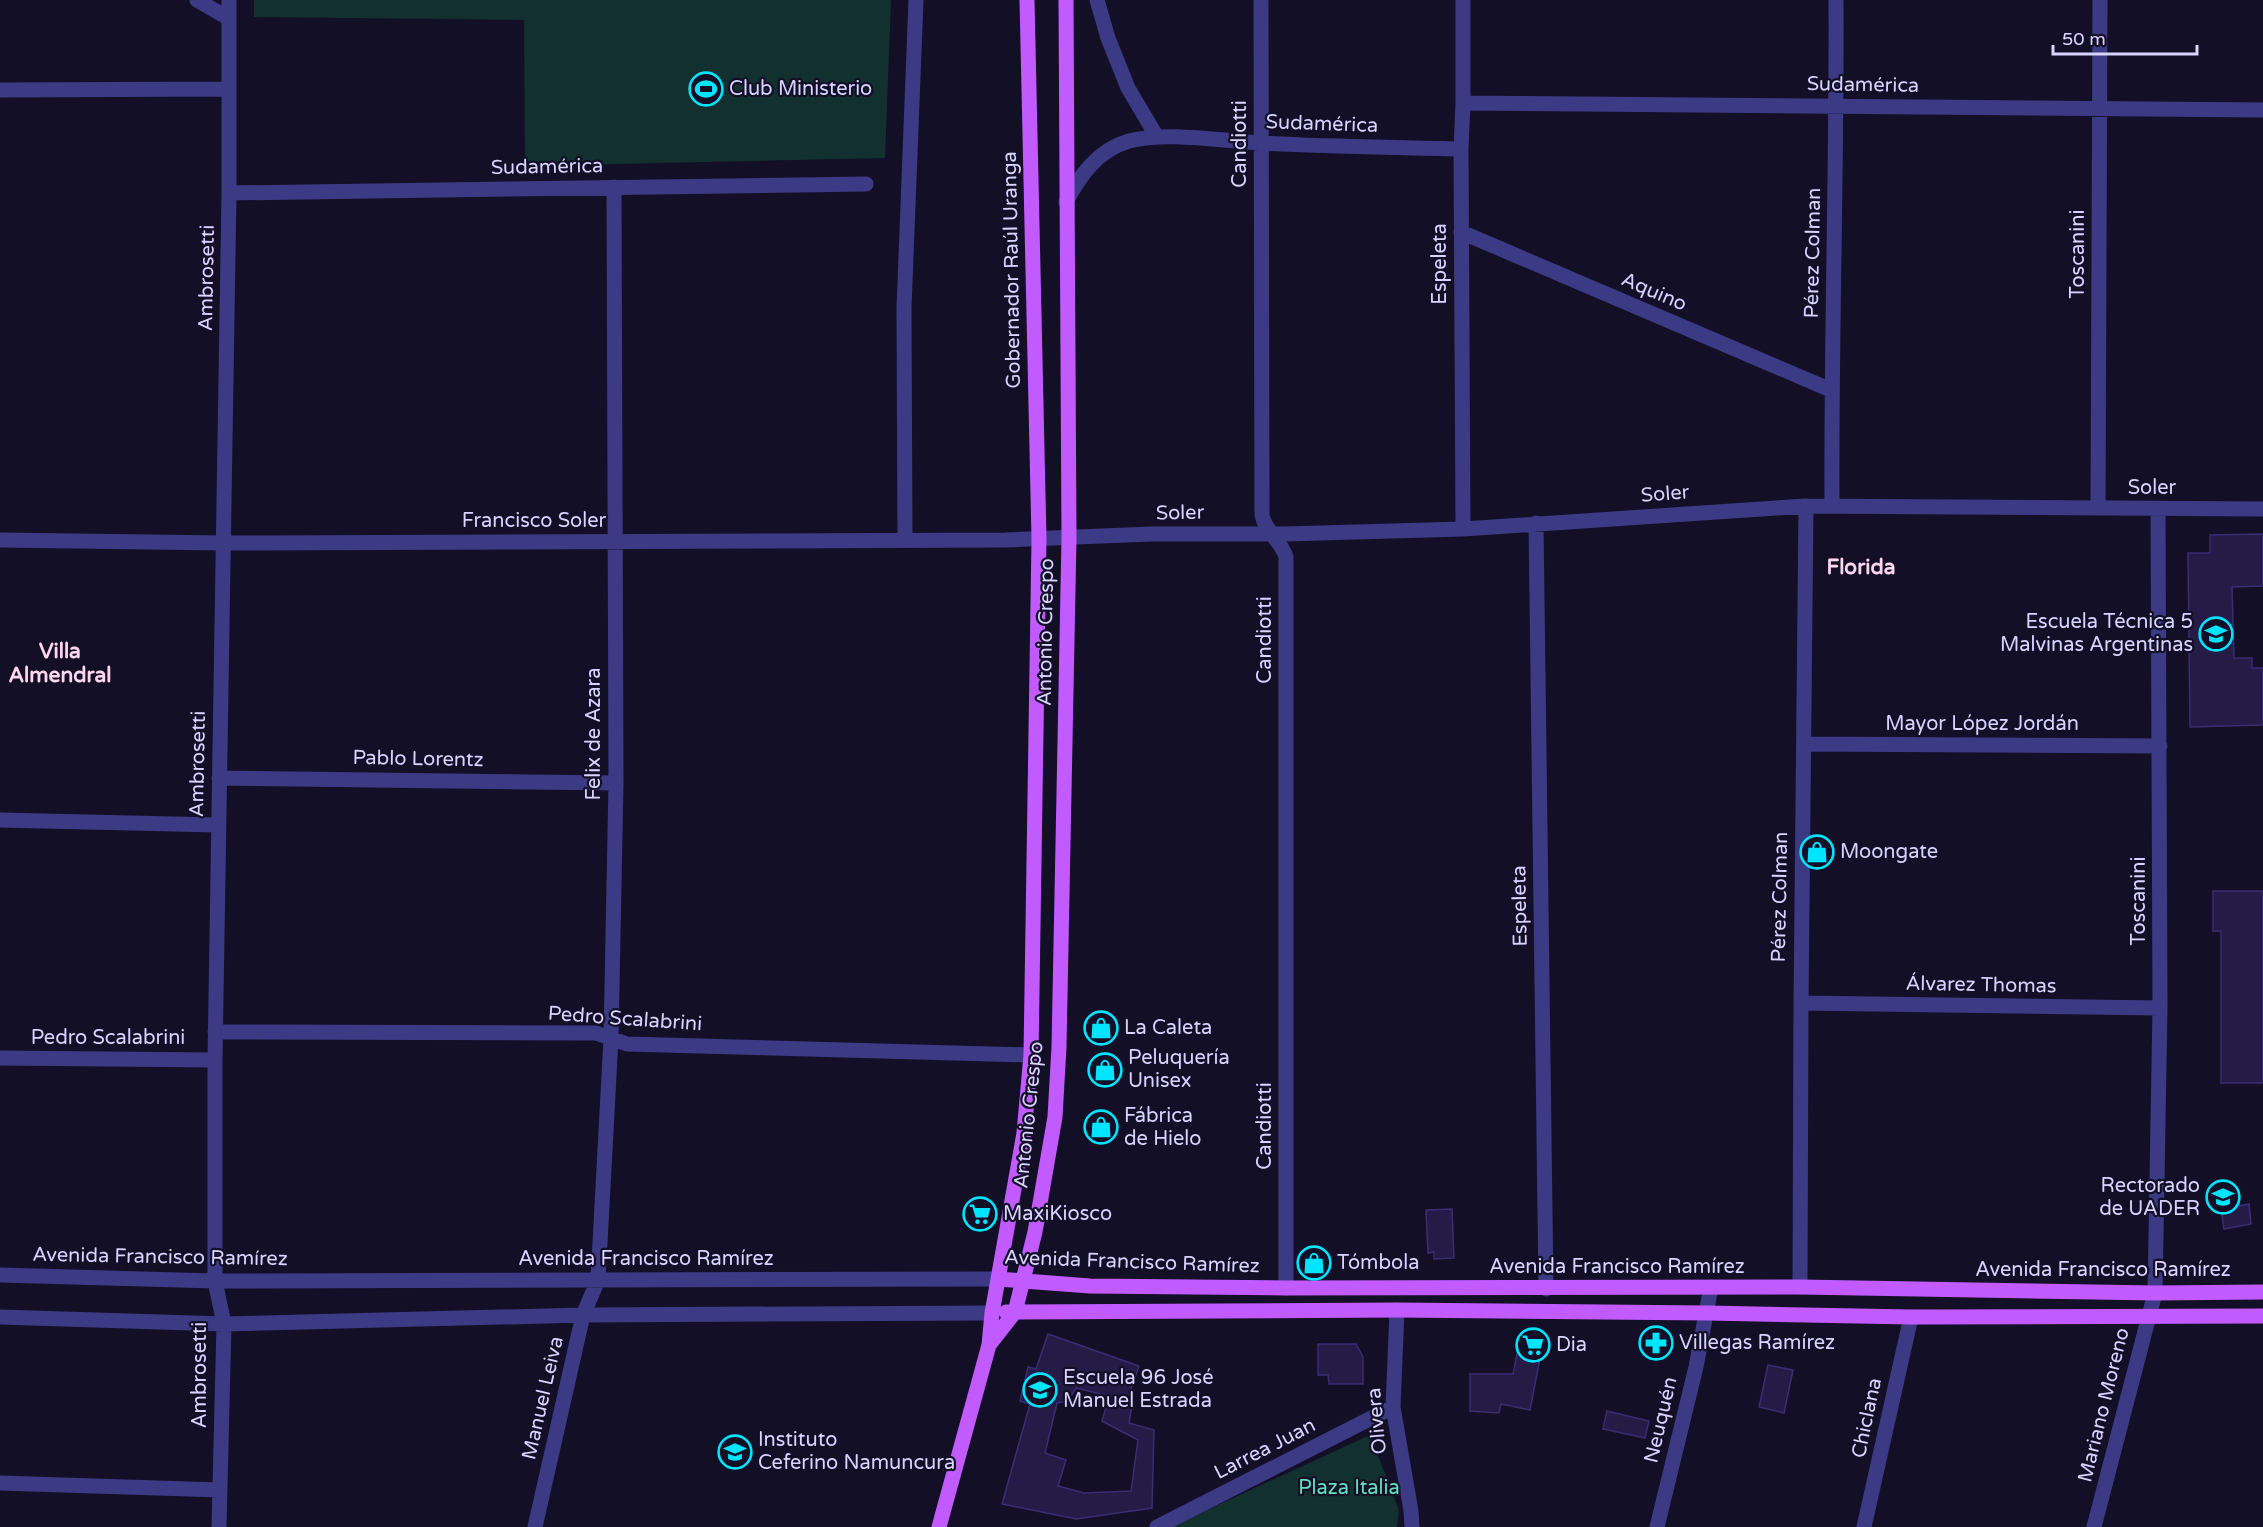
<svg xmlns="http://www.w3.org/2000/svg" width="2263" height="1527" viewBox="0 0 2263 1527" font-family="'Varela Round',sans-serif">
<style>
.green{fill:#12302f}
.building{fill:#241b47;stroke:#3b2d73;stroke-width:1.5;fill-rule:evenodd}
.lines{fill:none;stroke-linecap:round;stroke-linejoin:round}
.minor{stroke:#3d3a85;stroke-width:15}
.major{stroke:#c25bff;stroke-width:15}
.labels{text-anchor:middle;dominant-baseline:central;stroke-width:4.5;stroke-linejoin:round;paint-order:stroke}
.street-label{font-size:20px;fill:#d9d4ff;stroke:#130f26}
.poi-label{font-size:20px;fill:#d9d4ff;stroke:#130f26;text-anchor:start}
.park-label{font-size:20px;fill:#5fe0c0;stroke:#130f26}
.neighbourhood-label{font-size:21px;font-weight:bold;fill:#ffd6f0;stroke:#130f26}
</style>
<rect width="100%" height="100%" fill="#130f26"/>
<!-- green -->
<path class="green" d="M254 0H891L885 158 525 166 524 20 254 17Z
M1370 1435 1399 1510 1397 1527H1170Z"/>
<!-- building -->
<path class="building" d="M2263 534V586L2232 587 2234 658H2252V668H2263V725L2190 727 2188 553H2210V535Z
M2213 891H2263V1083H2221V931H2213Z
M2238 1200 2239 1206 2249 1204 2251 1224 2224 1229 2220 1203Z
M1452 1209 1454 1258 1434 1259V1252L1428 1253 1426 1210Z
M1048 1334 1139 1366 1126 1403 1132 1406 1129 1423 1154 1430 1152 1508 1076 1519 1002 1504 1030 1404 1020 1401 1028 1367 1036 1369ZM1076 1388 1109 1396 1102 1421 1138 1440 1131 1491 1084 1493 1058 1486 1066 1460 1045 1453 1057 1403 1068 1401Z
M1318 1344H1356L1363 1357V1384H1329L1328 1375H1318Z
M1519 1344 1542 1348 1530 1410 1501 1404 1499 1413 1470 1411V1374H1513Z
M1768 1365 1793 1370 1784 1413 1759 1407Z
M1607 1411 1649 1421 1645 1438 1603 1429Z"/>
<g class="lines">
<!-- minor -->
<path class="minor" d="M197 0 228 18
M1097 0 1108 38 1128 88 1157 137
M1261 0 1262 515C1265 532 1281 540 1286 557V1288
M0 90 229 89
M1463 103 2263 110
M229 193 866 184
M1066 202C1080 175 1098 150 1129 141 1167 131 1221 141 1260 143 1327 147 1394 147 1461 149
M1461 232 1831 390
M1832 506C1831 337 1837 169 1836 0
M2098 508 2100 0
M1536 523 1546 1289
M1463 529 1461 149 1463 103V0
M905 539 904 308 916 0
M0 540 224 543 1006 540 1151 534H1285L1463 529 1806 506 2263 509
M1804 744 2160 746
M219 778 616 783
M0 820 218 825
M1801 1003 2160 1008
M215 1032 596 1033 627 1044 1031 1055
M0 1058 215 1060
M0 1275 215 1281 998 1279
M1800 1287 1801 1003 1806 506
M1397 1310 1393 1407 1411 1511 1412 1527
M0 1317 224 1324 583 1315 992 1313
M0 1483 220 1490
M219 1527 224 1324 215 1281V1060L229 193V0
M535 1527 583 1315 598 1280 611 1038 616 783 614 187
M1157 1527 1393 1407
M1657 1527 1696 1367 1711 1287
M1864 1527 1911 1317
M2094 1527 2155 1293 2160 1008 2158 509"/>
<!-- major -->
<path class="major" d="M998 1279 1090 1286 1286 1288 1800 1287 2155 1293 2263 1292
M1006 1312 1397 1310 1708 1313 1911 1317 2263 1316
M989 1345 1015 1312 1035 1232 1055 1117 1059 1047 1069 538 1066 0
M939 1527 989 1345 992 1313 1024 1133 1031 1055 1039 539 1027 0"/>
</g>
<!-- icons -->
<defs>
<symbol id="stadium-ring" viewBox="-11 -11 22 22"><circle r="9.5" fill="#130f26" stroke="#00e5ff" stroke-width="1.5"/><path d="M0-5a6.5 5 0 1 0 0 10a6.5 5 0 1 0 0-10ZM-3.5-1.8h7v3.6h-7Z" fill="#00e5ff"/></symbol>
<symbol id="school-ring" viewBox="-11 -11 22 22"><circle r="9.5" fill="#130f26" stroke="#00e5ff" stroke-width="1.5"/><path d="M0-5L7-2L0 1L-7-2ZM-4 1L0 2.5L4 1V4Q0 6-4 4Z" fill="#00e5ff"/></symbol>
<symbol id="shop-ring" viewBox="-11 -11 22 22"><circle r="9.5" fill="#130f26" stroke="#00e5ff" stroke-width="1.5"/><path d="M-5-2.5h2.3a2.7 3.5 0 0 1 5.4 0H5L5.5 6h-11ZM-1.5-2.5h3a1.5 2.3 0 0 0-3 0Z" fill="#00e5ff"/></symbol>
<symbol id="university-ring" viewBox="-11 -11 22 22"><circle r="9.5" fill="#130f26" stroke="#00e5ff" stroke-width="1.5"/><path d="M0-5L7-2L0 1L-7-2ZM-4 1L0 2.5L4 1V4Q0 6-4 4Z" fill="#00e5ff"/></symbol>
<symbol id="supermarket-ring" viewBox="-11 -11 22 22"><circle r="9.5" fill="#130f26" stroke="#00e5ff" stroke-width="1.5"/><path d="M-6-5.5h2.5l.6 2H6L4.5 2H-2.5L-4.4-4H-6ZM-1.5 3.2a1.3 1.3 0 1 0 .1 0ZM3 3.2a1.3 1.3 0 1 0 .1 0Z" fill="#00e5ff"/></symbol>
<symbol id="pharmacy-ring" viewBox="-11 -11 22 22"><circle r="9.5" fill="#130f26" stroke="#00e5ff" stroke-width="1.5"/><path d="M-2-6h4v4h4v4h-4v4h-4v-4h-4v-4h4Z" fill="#00e5ff"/></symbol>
</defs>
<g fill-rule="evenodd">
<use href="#stadium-ring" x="687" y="70" width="38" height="38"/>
<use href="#school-ring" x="2197" y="615" width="38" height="38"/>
<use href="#shop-ring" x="1798" y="833" width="38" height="38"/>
<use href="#shop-ring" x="1082" y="1009" width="38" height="38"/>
<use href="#shop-ring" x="1086" y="1051" width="38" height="38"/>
<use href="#shop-ring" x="1082" y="1108" width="38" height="38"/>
<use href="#university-ring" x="2204" y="1178" width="38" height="38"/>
<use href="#supermarket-ring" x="961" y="1195" width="38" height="38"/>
<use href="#shop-ring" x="1295" y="1244" width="38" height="38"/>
<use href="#pharmacy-ring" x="1637" y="1324" width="38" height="38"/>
<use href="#supermarket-ring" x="1514" y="1326" width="38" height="38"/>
<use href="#school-ring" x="1021" y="1371" width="38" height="38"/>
<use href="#school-ring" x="716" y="1433" width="38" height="38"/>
</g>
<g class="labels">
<!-- street labels -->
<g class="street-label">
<text transform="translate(1863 85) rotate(1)">Sudamérica</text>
<text transform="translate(1322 124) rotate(2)">Sudamérica</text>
<text transform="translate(1240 144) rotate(-90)">Candiotti</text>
<text transform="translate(547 167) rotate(-1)">Sudamérica</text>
<text transform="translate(1813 253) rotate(-89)">Pérez Colman</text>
<text transform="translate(2078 254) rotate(-90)">Toscanini</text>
<text transform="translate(1440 264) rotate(-90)">Espeleta</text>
<text transform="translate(1012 270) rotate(-91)">Gobernador Raúl Uranga</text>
<text transform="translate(207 278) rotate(-89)">Ambrosetti</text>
<text transform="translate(1654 292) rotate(23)">Aquino</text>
<text x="2152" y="488">Soler</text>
<text transform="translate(1665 494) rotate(-4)">Soler</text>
<text transform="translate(1180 513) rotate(-1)">Soler</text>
<text x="534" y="521">Francisco Soler</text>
<text transform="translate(1046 632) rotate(-89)">Antonio Crespo</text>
<text transform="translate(1265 640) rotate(-90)">Candiotti</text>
<text x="1982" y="724">Mayor López Jordán</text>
<text transform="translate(594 734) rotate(-90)">Felix de Azara</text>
<text transform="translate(418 759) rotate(1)">Pablo Lorentz</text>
<text transform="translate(198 764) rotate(-89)">Ambrosetti</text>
<text transform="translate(1780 897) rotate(-89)">Pérez Colman</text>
<text transform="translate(2139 901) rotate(-90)">Toscanini</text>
<text transform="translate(1520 906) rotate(-91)">Espeleta</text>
<text transform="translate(1981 985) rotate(1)">Álvarez Thomas</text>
<text transform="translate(625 1019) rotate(4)">Pedro Scalabrini</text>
<text x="108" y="1038">Pedro Scalabrini</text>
<text transform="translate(1029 1115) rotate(-84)">Antonio Crespo</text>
<text transform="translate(1265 1126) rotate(-90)">Candiotti</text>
<text transform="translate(160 1257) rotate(1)">Avenida Francisco Ramírez</text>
<text x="646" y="1259">Avenida Francisco Ramírez</text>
<text transform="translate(1132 1262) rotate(2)">Avenida Francisco Ramírez</text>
<text x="1617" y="1267">Avenida Francisco Ramírez</text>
<text x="2103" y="1270">Avenida Francisco Ramírez</text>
<text transform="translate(200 1375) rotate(-90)">Ambrosetti</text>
<text transform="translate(543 1398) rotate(-77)">Manuel Leiva</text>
<text transform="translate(2104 1405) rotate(-76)">Mariano Moreno</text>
<text transform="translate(1867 1418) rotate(-78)">Chiclana</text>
<text transform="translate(1661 1420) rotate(-77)">Neuquén</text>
<text transform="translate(1377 1421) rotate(-95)">Olivera</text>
<text transform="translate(1265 1449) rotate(-27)">Larrea Juan</text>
</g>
<!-- poi labels -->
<g class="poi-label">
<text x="729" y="89">Club Ministerio</text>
<text x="2193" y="622" text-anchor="end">Escuela Técnica 5<tspan x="2193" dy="23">Malvinas Argentinas</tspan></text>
<text x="1840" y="852">Moongate</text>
<text x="1124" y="1028">La Caleta</text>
<text x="1128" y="1058">Peluquería<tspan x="1128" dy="23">Unisex</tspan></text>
<text x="1124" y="1116">Fábrica<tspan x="1124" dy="23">de Hielo</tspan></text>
<text x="2200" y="1186" text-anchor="end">Rectorado<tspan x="2200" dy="23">de UADER</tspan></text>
<text x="1003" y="1214">MaxiKiosco</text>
<text x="1337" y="1263">Tómbola</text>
<text x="1679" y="1343">Villegas Ramírez</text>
<text x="1556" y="1345">Dia</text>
<text x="1063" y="1378">Escuela 96 José<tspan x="1063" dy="23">Manuel Estrada</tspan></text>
<text x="758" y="1440">Instituto<tspan x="758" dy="23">Ceferino Namuncura</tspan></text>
</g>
<!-- park labels -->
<g class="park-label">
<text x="1349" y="1488">Plaza Italia</text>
</g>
<!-- neighbourhood labels -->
<g class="neighbourhood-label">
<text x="1861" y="567">Florida</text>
<text x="60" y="651">Villa<tspan x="60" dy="24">Almendral</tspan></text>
</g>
</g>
<!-- scale -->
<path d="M2053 45v9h144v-9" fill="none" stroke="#d9d4ff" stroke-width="3"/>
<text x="2062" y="45" font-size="18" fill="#d9d4ff" stroke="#130f26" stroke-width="4.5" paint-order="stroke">50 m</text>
</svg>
